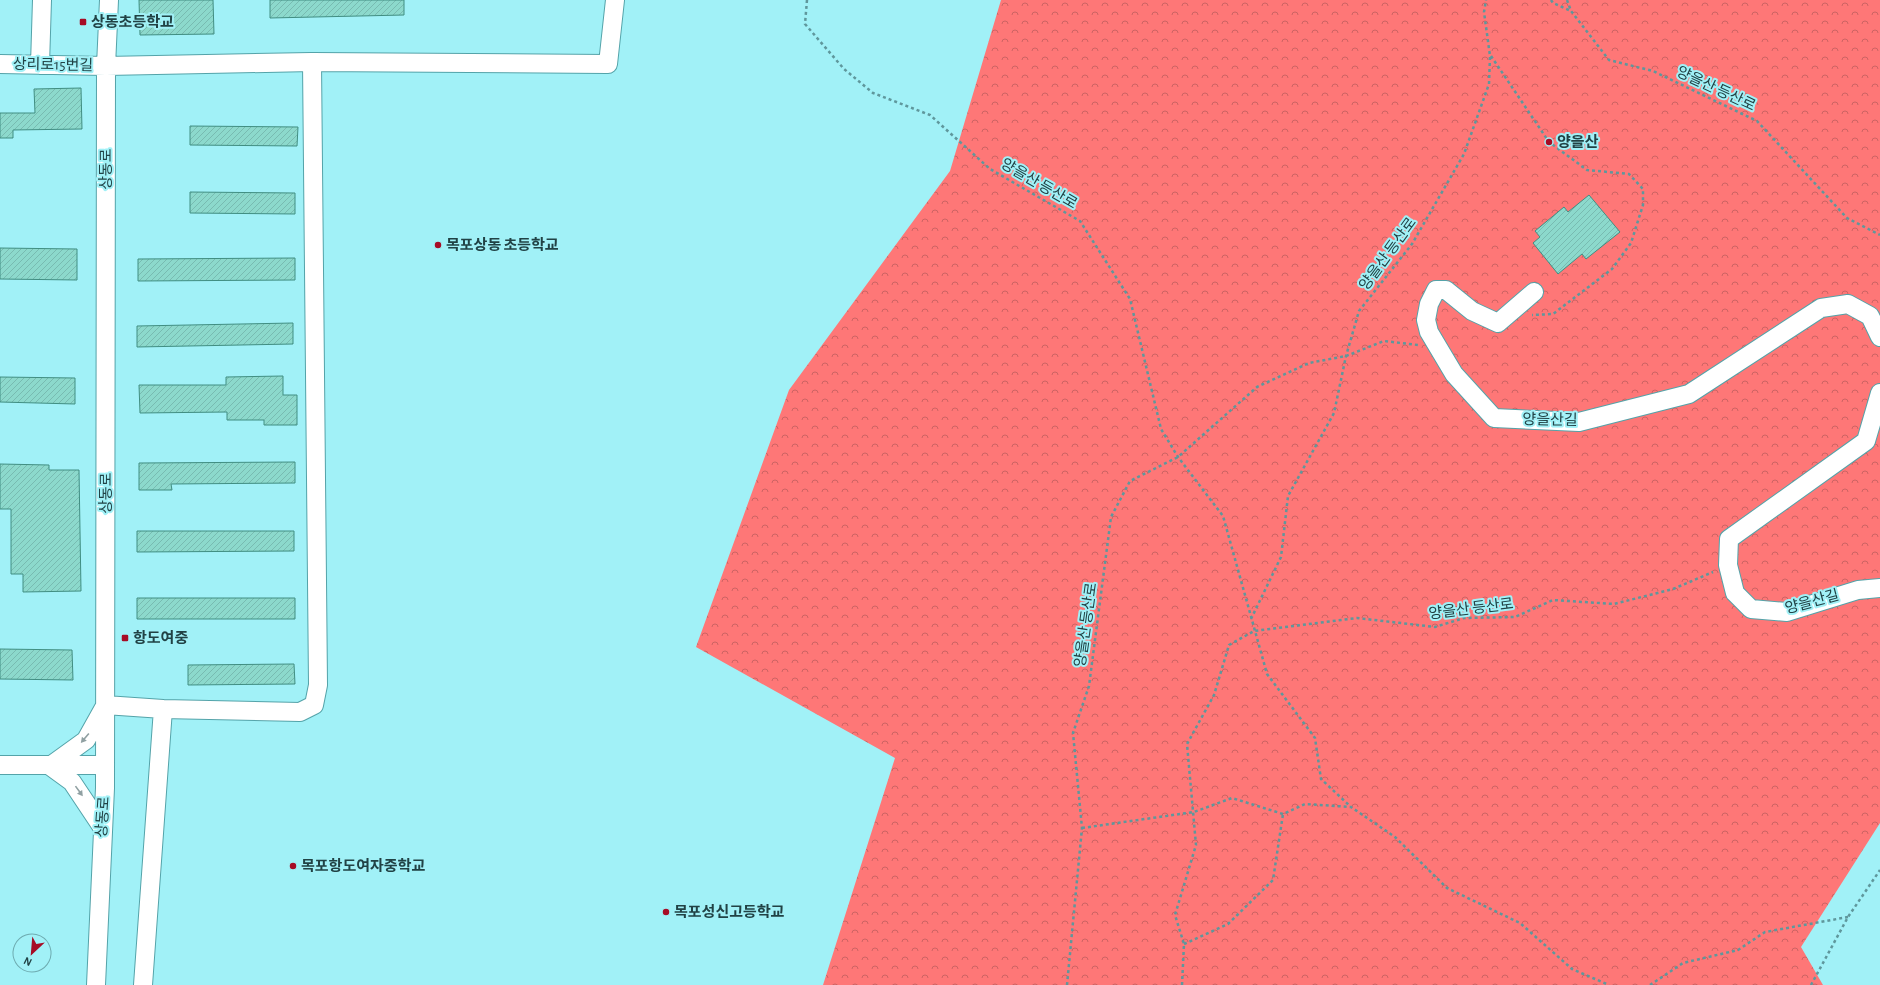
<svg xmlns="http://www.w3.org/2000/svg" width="1880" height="985" viewBox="0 0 1880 985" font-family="'Alegreya Sans','Noto Sans KR',sans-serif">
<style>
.forest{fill:url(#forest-crowns)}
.building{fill:url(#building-hatch);stroke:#418e82}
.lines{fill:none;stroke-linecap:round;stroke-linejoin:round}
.minor-casing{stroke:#54a3a9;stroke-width:20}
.path{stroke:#5f979c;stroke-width:2.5;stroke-dasharray:3 3;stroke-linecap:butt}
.minor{stroke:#fff;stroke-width:18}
.oneway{fill:#90a0a2}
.poi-dot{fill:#a60c25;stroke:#a1f1f7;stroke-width:1.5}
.labels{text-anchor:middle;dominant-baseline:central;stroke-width:4;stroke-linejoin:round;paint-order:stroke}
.poi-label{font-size:15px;font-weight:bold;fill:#214245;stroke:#a1f1f7;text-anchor:start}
.street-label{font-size:15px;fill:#214245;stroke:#a1f1f7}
</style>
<defs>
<pattern id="forest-crowns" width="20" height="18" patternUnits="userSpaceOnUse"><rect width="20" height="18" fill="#fe7777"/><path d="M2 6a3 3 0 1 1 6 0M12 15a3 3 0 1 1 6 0" fill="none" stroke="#cd6363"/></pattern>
<pattern id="building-hatch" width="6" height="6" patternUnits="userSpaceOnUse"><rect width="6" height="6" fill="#8cd9cc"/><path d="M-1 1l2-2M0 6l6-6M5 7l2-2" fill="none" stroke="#78bbb1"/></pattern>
</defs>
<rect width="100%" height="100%" fill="#a1f1f7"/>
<!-- forest -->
<path class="forest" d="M1001 0H1880V823L1801 947 1823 985H823L895 758 696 647 789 390 950 171Z"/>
<!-- building -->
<path class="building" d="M139 0H213L214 34 140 35Z
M270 0H404V15L270 18Z
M81 88 82 129 13 130V138H0V113H35L34 89Z
M190 126 298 127 297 146 190 145Z
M190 192 295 193V214L190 213Z
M1589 195 1620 232 1586 259 1582 254 1558 274 1533 243 1540 237 1535 231 1564 207 1568 212Z
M0 248 77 249V280L0 279Z
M295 258V280L138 281V259Z
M293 323V344L137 347V326Z
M283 376V395H297V425H264V420H227V412L140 413 139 385H226V377Z
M0 377 75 378V404L0 402Z
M295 462V483L171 484 172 490H139V463Z
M0 464 49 465V470H79L81 591 23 592V574H11V509H0Z
M137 531H294V551L137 552Z
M137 598H295V619H137Z
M0 649 72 650 73 680 0 679Z
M294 664 295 684 188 685V665Z"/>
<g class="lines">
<defs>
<path id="minor" d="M0 64 106 66 312 62 608 64 615 0
M40 65 42 0
M1534 292 1498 323 1472 311 1446 290H1436L1429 304 1426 320 1429 332 1454 374 1494 418 1579 422 1689 394 1821 308 1848 304 1870 316 1880 337
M1880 393 1866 441 1729 539 1728 565 1735 593 1751 609 1787 612 1858 590 1880 588
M105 705 163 709 300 712 314 705 318 685 312 62
M0 765H105
M102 827 72 782 50 766 86 740 105 706
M96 985 105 788 106 66 109 0
M143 985 163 709"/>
</defs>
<!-- minor casing -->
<use href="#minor" class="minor-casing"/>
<!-- path -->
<path class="path" d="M807 0 805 24 844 69 873 93 930 115 990 169 1080 221 1130 299 1161 429 1178 457 1223 516 1267 674 1315 738 1321 779 1351 807
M1551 0 1553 3 1571 11
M1567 0 1571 11 1609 60 1653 71 1757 121 1847 218 1880 235
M1491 56 1549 142 1587 170 1629 174 1643 189V205L1631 243 1612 269 1553 314 1532 315
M1251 619 1281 557 1288 496 1334 413 1346 356 1359 311 1412 244 1464 154 1489 84 1490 56 1484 12 1486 0
M1082 828 1194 812 1232 798 1283 814 1305 804 1351 807 1395 837 1447 888 1520 923 1572 969 1609 985
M1184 944 1228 924 1273 880 1283 814
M1067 985 1082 828 1073 733 1089 686 1111 517 1130 481 1178 457 1257 387 1309 363 1346 356 1384 341 1418 345
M1182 985 1184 944 1175 915 1196 845 1187 744 1214 695 1229 645 1254 631 1357 618 1435 627 1464 618 1515 617 1553 600 1614 604 1673 589 1713 572
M1650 985 1683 963 1738 950 1765 932 1848 917
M1811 985 1848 917 1880 870"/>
<!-- minor -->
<use href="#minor" class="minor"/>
</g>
<!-- one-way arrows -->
<defs><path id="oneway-solid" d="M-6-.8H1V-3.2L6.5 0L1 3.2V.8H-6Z"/></defs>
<g class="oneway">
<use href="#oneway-solid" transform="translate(85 738) rotate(130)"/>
<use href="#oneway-solid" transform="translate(79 791) rotate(54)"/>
</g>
<!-- markers -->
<g class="poi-dot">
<rect x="79" y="18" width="8" height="8" rx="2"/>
<circle cx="1549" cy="142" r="4"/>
<circle cx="438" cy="245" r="4"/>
<rect x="121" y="634" width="8" height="8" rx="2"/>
<circle cx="293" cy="866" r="4"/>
<circle cx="666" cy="912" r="4"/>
</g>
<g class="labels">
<!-- poi labels -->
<g class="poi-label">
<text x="91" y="22">상동초등학교</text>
<text x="1557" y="142">양을산</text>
<text x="446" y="245">목포상동 초등학교</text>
<text x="133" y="638">항도여중</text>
<text x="301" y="866">목포항도여자중학교</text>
<text x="674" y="912">목포성신고등학교</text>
</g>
<!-- street labels -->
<g class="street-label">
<text transform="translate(53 65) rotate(1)">상리로15번길</text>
<text transform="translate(1716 89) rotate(25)">양을산 등산로</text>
<text transform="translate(106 169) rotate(-90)">상동로</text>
<text transform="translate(1039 184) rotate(30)">양을산 등산로</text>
<text transform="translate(1388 254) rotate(-54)">양을산 등산로</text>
<text transform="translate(1550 420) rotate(1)">양을산길</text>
<text transform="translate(106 493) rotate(-90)">상동로</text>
<text transform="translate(1812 602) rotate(-15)">양을산길</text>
<text transform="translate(1471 609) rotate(-7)">양을산 등산로</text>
<text transform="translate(1086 625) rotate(-82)">양을산 등산로</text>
<text transform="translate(103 817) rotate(-86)">상동로</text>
</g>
</g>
<!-- north arrow -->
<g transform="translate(32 953) rotate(206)"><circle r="19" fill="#a1f1f7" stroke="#6eabb0"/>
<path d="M0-3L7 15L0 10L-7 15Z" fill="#a60c25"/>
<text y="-6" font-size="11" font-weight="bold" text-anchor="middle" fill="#214245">N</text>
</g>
</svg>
